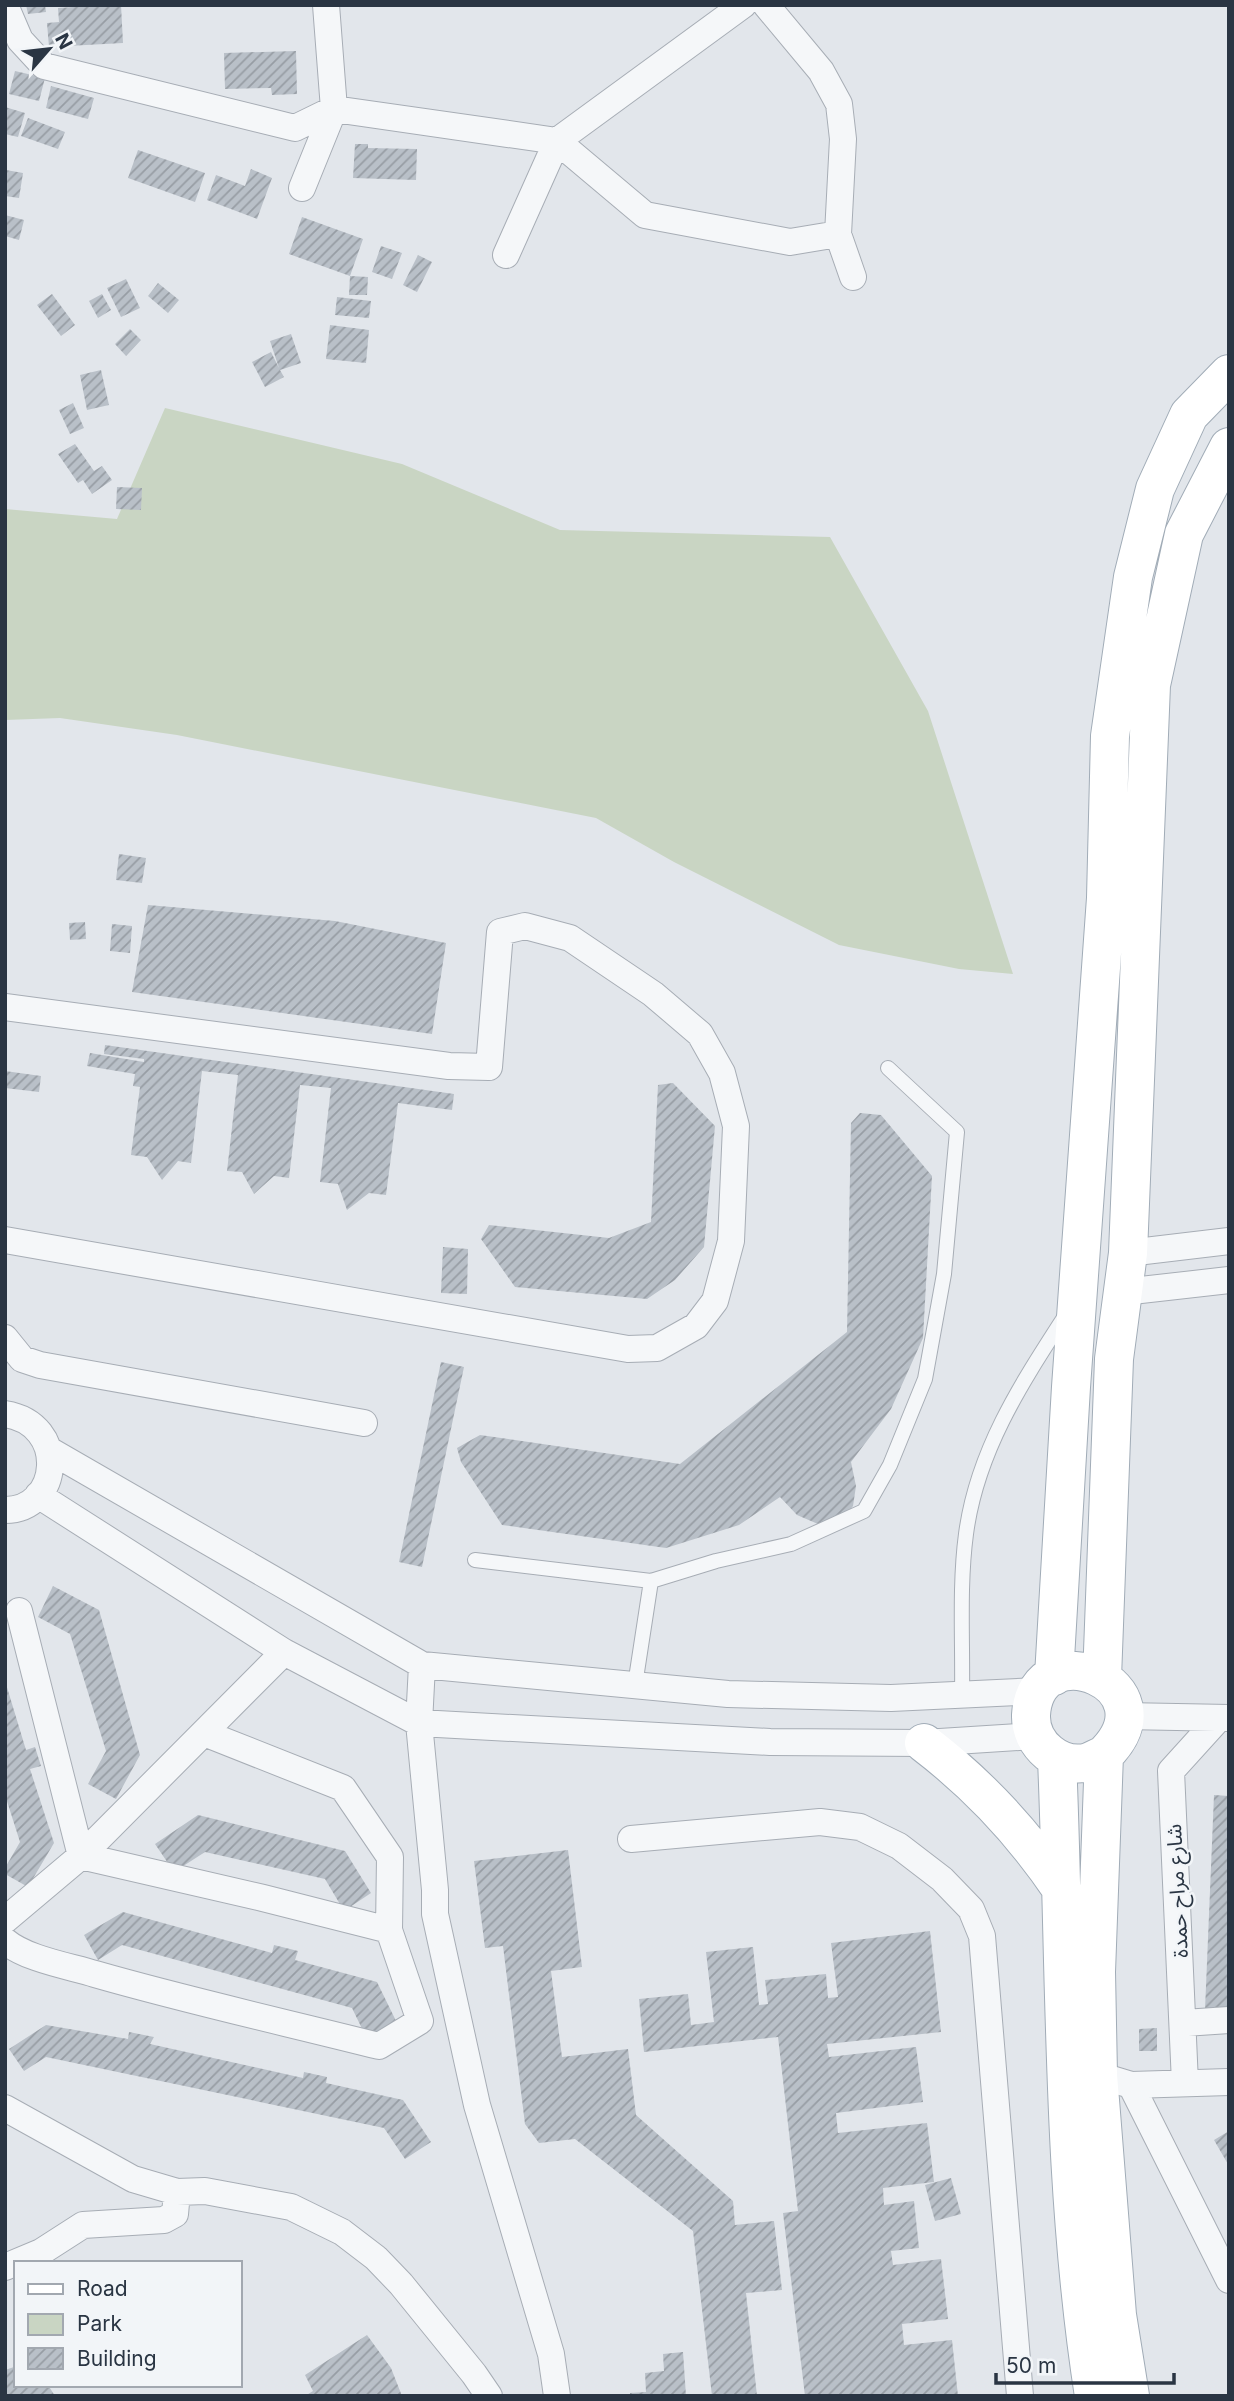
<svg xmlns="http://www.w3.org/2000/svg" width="1234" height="2401" viewBox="0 0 1234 2401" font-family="Inter,'Noto Sans Arabic',sans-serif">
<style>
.green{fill:#c9d5c3}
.building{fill:url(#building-hatch)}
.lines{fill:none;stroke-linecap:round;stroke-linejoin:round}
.service-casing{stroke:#a7adb5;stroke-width:16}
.minor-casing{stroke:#a7adb5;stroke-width:28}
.primary-casing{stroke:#a1acb7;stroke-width:40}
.service{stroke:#f5f7f9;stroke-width:14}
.minor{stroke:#f5f7f9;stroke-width:26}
.primary{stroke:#fff;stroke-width:38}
.labels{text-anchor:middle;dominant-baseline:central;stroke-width:5;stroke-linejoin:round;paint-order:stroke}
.street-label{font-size:21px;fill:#2a3543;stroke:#f2f5f8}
</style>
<defs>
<pattern id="building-hatch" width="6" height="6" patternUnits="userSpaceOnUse" patternTransform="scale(1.75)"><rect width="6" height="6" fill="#b9c0c8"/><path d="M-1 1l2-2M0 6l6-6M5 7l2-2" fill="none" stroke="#979da4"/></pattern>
</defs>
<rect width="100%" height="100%" fill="#e2e6eb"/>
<!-- green -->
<path class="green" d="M165 408 402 464 560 530 830 537 928 711 1013 974 959 969 839 945 674 862 596 818 177 735 60 718 5 720V509L117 519Z"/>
<!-- building -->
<path class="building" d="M26 5H45L46 12 28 14Z
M104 5H121L123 43 49 47 47 23 59 22 58 8Z
M296 51 297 94 272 95 271 88 225 89 224 53Z
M15 71 45 78 39 101 9 94Z
M51 86 94 98 88 119 46 108Z
M5 107 25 113 18 137 5 134Z
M28 118 65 132 58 149 21 136Z
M355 144H368V148L417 149 416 180 353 178Z
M138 150 205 173 195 202 128 178Z
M251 169 272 178 257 219 207 200 216 175 245 186Z
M6 170 23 173 19 198 5 196Z
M5 215 24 220 19 240 5 236Z
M302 217 363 239 350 276 289 254Z
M381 246 402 253 392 279 372 272Z
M418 255 432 262 417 292 403 285Z
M350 276 368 277 367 295H349Z
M126 279 140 308 121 317 107 288Z
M158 283 179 300 168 313 148 296Z
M52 294 75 325 61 336 37 305Z
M102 294 111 310 98 318 89 301Z
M337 297 371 301 369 318 335 315Z
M330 325 369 330 366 363 326 359Z
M130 329 141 340 126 356 115 344Z
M291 334 301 363 280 370 284 377 265 387 252 362 271 352 279 368 270 341Z
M101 370 109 405 87 410 80 375Z
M73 403 84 428 70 434 59 410Z
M75 444 94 471 102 466 112 480 92 494 83 480 78 483 58 454Z
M117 487 142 488 141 510 116 509Z
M119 854 146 858 142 883 116 880Z
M148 905 335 921 446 943 432 1034 132 992Z
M85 922 86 939 70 940 69 923Z
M112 924 132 926 130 953 110 951Z
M105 1045 454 1094 452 1110 398 1103 386 1195 369 1193 347 1210 338 1184 320 1182 331 1088 300 1085 289 1178 274 1176 254 1194 242 1172 227 1171 238 1075 202 1071 191 1163 178 1161 162 1180 147 1157 131 1155 140 1087 133 1086 135 1074 87 1066 90 1053 144 1062V1059L104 1054Z
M5 1071 41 1076 39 1092 5 1088Z
M673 1083 715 1126 704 1247 675 1280 647 1299 515 1287 481 1239 489 1225 609 1238 651 1222 658 1085Z
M860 1113 881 1115 932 1176 923 1338 891 1409 851 1462 856 1486 853 1506 840 1523 818 1524 797 1515 780 1497 739 1525 666 1548 502 1525 461 1462 457 1448 480 1435 680 1464 847 1332 851 1123Z
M443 1247 468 1249 467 1294 441 1293Z
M441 1362 464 1367 422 1567 399 1562Z
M53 1586 99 1610 140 1755 116 1799 88 1784 106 1751 70 1634 38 1617Z
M6 1684 26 1750 35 1747 41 1766 30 1769 54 1843 28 1887 5 1874V1868L20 1842 5 1795Z
M1214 1795 1229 1796 1228 2011 1205 2010Z
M198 1815 345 1851 371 1893 344 1911 325 1879 205 1852 174 1872 155 1844Z
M568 1850 582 1967 551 1971 562 2057 628 2049 636 2115 733 2201 735 2225 774 2221 782 2290 746 2293 757 2396H712L693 2231 575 2139 539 2143 525 2124 503 1946 485 1948 474 1861Z
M123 1912 272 1953 274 1945 298 1951 295 1960 377 1982 398 2025 368 2041 352 2008 122 1945 98 1960 84 1935Z
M930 1931 941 2032 827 2044 829 2057 916 2047 923 2102 836 2113 838 2133 927 2123 934 2182 883 2188 884 2205 914 2201 919 2248 891 2251 893 2265 941 2259 948 2319 902 2324 904 2345 952 2340 958 2396H805L783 2213 798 2211 778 2037 644 2052 639 1999 688 1994 691 2025 714 2022 706 1952 753 1947 759 2005 768 2004 765 1980 826 1974 828 1998 838 1997 831 1943Z
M46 2025 128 2039 129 2032 154 2037 150 2044 303 2078 304 2072 327 2077 326 2083 403 2100 431 2142 405 2159 384 2128 46 2057 24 2071 9 2049Z
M1157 2028V2051H1139V2029Z
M1229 2131V2166L1214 2140Z
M951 2178 961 2214 935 2221 925 2185Z
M367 2335 391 2368 402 2396H305L313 2391 305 2375Z
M683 2352 686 2396H630V2393L646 2392 645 2373 664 2371 663 2354Z
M14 2367H16V2385H48L55 2396H5V2370Z"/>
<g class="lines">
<defs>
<path id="service" d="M475 1560 651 1581 635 1685
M651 1581 716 1561 791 1544 864 1511 890 1465 925 1379 944 1274 957 1132 888 1068
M962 1695C963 1643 959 1586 966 1534 977 1451 1021 1384 1065 1316"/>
<path id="minor" d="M5 5 20 40 44 66 295 128 334 109 557 141 645 215 790 242 838 234
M766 5 821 71 839 104 843 139 838 234 853 277
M302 188 334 109 326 5
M506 255 557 141 743 5
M5 1007 449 1066 489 1067 500 932 525 926 570 938 653 994 700 1034 722 1073 736 1126 731 1241 715 1301 696 1326 657 1348 628 1349 5 1240
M1128 1253 1229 1241
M1123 1292 1229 1280
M5 1338 22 1359 40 1365 364 1423
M5 1414C69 1424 61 1510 5 1510
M49 1450 422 1665 728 1694 891 1698 1038 1691
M38 1495 284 1652 419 1723 770 1742 924 1743 1035 1736
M19 1611 81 1856 263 1898 389 1930
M422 1665 419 1723 435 1890V1914L477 2105 551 2354 557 2396
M1124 1716 1229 1718
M631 1839 820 1822 860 1827 899 1846 942 1879 971 1909 982 1936 1020 2396
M5 1920 81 1856 284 1652
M5 1941C26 1959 69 1966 95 1974 189 2001 284 2022 379 2046L420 2021 389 1930 390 1857 343 1788 204 1733
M1184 2023 1229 2020
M1098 2075 1131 2085 1229 2280
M1185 2083 1171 1771 1219 1718
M1131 2085 1229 2082
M5 2108 133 2179 177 2192 205 2191 291 2207 342 2232 376 2258 401 2284 474 2374 489 2396
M5 2267 41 2252 83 2225 164 2220 175 2214 177 2192"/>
<path id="primary" d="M1054 1676 1071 1387 1106 898 1110 736 1133 577 1155 489 1189 415 1229 374
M1102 1678 1114 1359 1128 1253 1151 685 1184 534 1229 447
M924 1743C979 1785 1023 1832 1062 1890
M1104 1755C1099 1757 1094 1760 1089 1762 1060 1770 1030 1745 1031 1715 1036 1628 1176 1685 1104 1755L1096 1972 1098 2075 1117 2315 1130 2396
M1057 1759C1066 1971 1061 2185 1094 2396"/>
</defs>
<!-- service casing -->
<use href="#service" class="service-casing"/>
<!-- minor casing -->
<use href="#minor" class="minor-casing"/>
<!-- primary casing -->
<use href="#primary" class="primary-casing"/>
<!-- service -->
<use href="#service" class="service"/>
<!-- minor -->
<use href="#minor" class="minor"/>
<!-- primary -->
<use href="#primary" class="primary"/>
</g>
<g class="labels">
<!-- street labels -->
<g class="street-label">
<text transform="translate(1177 1891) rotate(-93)">شارع مراح حمدة</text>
</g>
</g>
<!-- border -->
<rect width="1234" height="2401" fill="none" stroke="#2a3543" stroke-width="14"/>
<!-- legend -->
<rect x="14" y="2261" width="228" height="126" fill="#f2f5f8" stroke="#a2a8b0" stroke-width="2"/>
<rect x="28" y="2284" width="35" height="10" fill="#ffffff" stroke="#a2a8b0" stroke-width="2"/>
<text x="77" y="2296" font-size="21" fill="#2a3543">Road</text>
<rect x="28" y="2314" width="35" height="21" fill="#c9d5c3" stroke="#a2a8b0" stroke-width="2"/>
<text x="77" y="2331" font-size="21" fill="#2a3543">Park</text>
<rect x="28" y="2348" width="35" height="21" fill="url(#building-hatch)" stroke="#a2a8b0" stroke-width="2"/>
<text x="77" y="2366" font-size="21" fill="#2a3543">Building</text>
<!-- north arrow -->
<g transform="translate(49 49) rotate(62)" stroke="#f2f5f8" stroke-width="5" paint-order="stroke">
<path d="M0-5L12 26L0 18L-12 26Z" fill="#2a3543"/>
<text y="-10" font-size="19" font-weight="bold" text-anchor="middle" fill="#2a3543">N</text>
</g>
<!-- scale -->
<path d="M996 2373v10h178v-10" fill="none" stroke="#2a3543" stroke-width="3.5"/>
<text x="1006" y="2373" font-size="21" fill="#2a3543" stroke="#f2f5f8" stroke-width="5" paint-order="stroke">50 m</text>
</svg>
